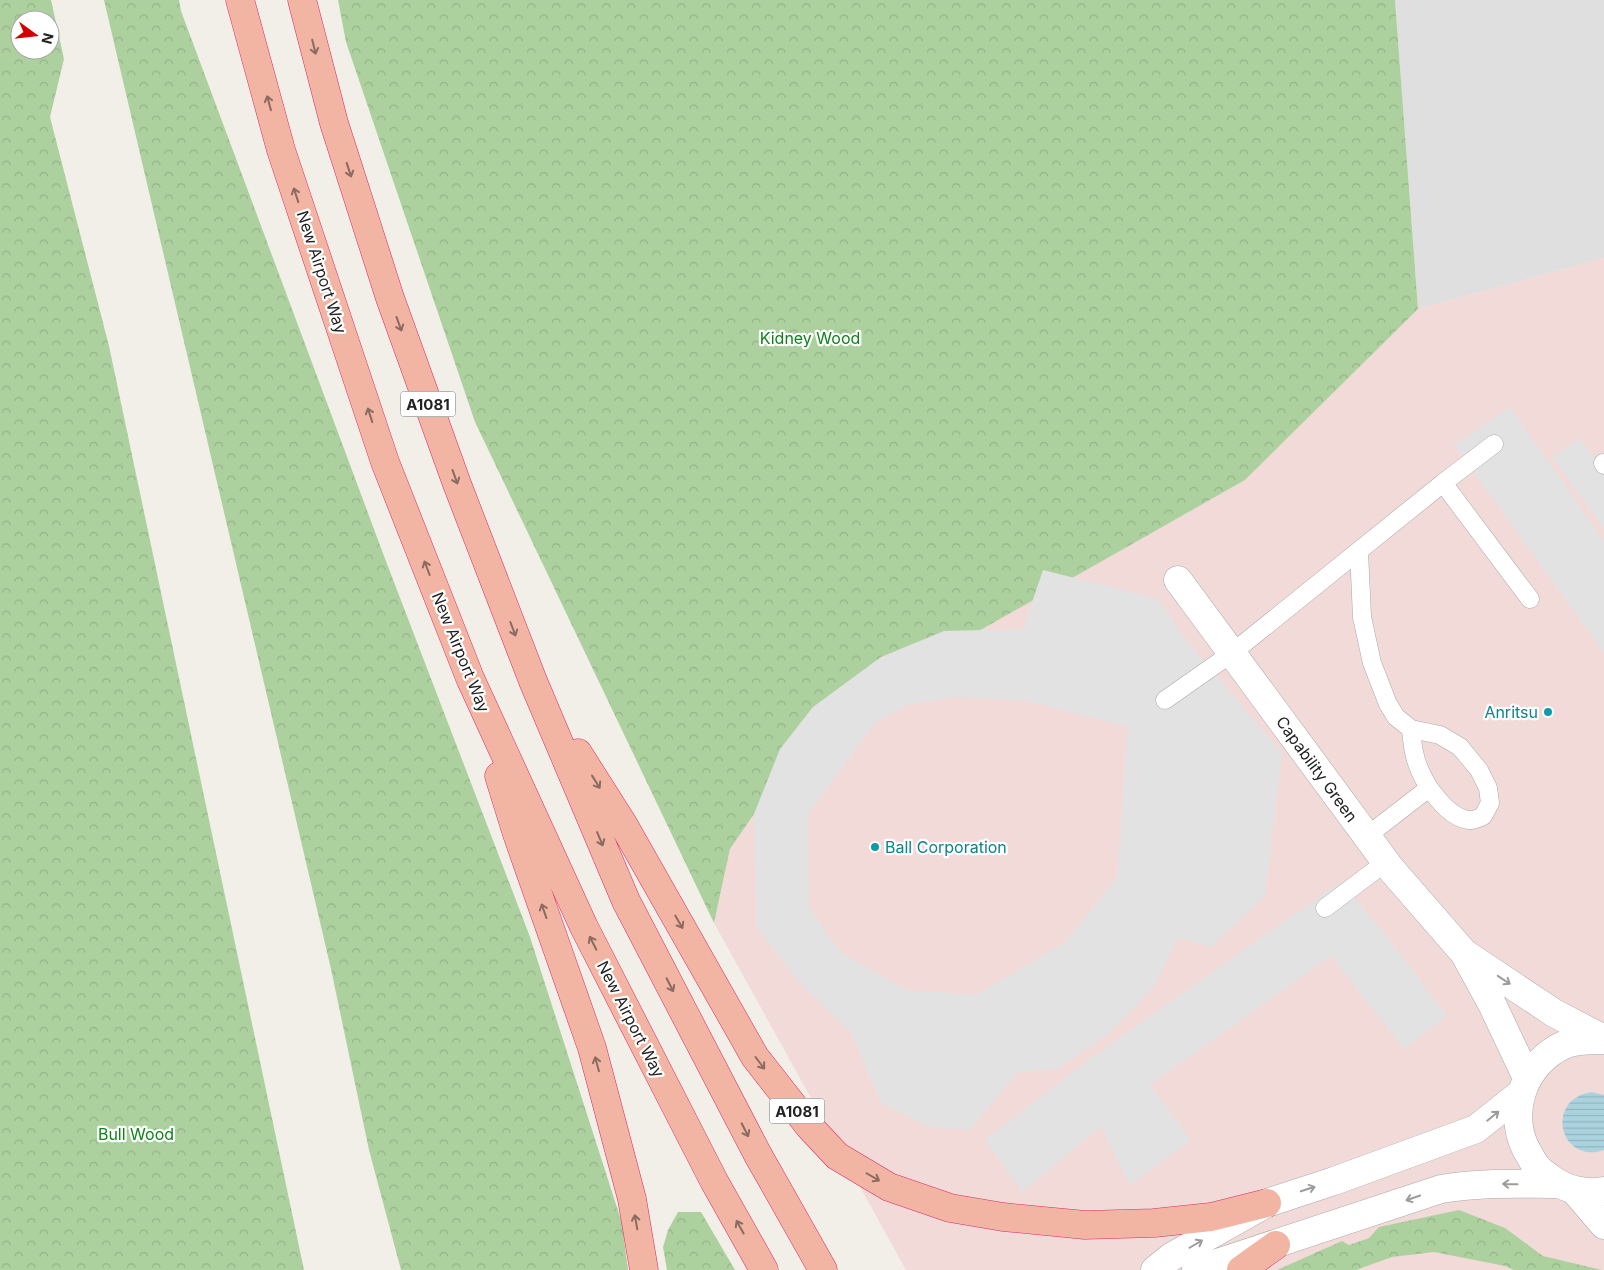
<svg xmlns="http://www.w3.org/2000/svg" width="1604" height="1270" viewBox="0 0 1604 1270" font-family="Inter,sans-serif">
<style>
.residential{fill:#e0dfdf}
.commercial{fill:#f2dad9}
.forest{fill:url(#forest-crowns);fill-rule:evenodd}
.parking{fill:#e2e2e2;fill-rule:evenodd}
.water{fill:url(#water-rules)}
.lines{fill:none;stroke-linecap:round;stroke-linejoin:round}
.service-casing{stroke:#a9a9a9;stroke-width:19}
.minor-casing{stroke:#a9a9a9;stroke-width:29}
.trunk-casing{stroke:#dc2a67;stroke-width:29}
.service{stroke:#fff;stroke-width:18}
.minor{stroke:#fff;stroke-width:28}
.trunk{stroke:#f2b4a3;stroke-width:28}
.oneway{stroke:#8a6b62}
.oneway2{stroke:#9c9c9c}
.culture-dot{fill:#0f9aa8;stroke:#fff;stroke-width:2}
.labels{text-anchor:middle;dominant-baseline:central;stroke-width:4.5;stroke-linejoin:round;paint-order:stroke}
.shield{fill:#fff;stroke:#646464;stroke-width:1}
.shield-label{font-size:15px;font-weight:bold;fill:#222}
.street-label{font-size:16px;fill:#222;stroke:#fff}
.park-label{font-size:16px;fill:#0c8416;stroke:#fff}
.culture-label{font-size:16px;fill:#0d838f;stroke:#fff;text-anchor:end}
</style>
<defs>
<pattern id="forest-crowns" width="20" height="18" patternUnits="userSpaceOnUse" patternTransform="scale(1.25)"><rect width="20" height="18" fill="#add19e"/><path d="M2 6a3 3 0 1 1 6 0M12 15a3 3 0 1 1 6 0" fill="none" stroke="#95b388"/></pattern>
<pattern id="water-rules" width="6" height="5" patternUnits="userSpaceOnUse" patternTransform="scale(1.25)"><rect width="6" height="5" fill="#aad3df"/><path d="M0 2.5h6" fill="none" stroke="#92b5bf"/></pattern>
</defs>
<rect width="100%" height="100%" fill="#f2efe9"/>
<!-- residential -->
<path class="residential" d="M1395 0H1604V258L1418 309Z"/>
<!-- commercial -->
<path class="commercial" d="M1604 258V1270H906L714 923 730 849 791 760 889 682 1245 480 1418 309Z"/>
<!-- forest -->
<path class="forest" d="M0 0H51L64 59 50 117 109 346 304 1270H0ZM20 20H50V50H20Z
M104 0H179L181 11 384 556 530 937 622 1223 628 1270H401L369 1150 331 969Z
M338 0H1395L1418 309 1245 480 889 682 791 760 730 849 714 923 475 422 346 42Z
M1459 1210 1505 1228 1543 1256 1602 1270H1514L1505 1266 1434 1252 1392 1257 1356 1270H1277L1342 1241 1349 1245 1369 1238 1379 1227Z
M678 1212H701L735 1270H667L663 1247 668 1230Z"/>
<!-- parking -->
<path class="parking" d="M1510 407 1604 541V653L1454 445Z
M1579 439 1604 468V529L1552 457Z
M1043 570 1158 599 1182 635 1282 753 1265 896 1212 947 1178 938 1155 985 1109 1034 1058 1069 1018 1072 970 1130 929 1127 882 1104 851 1033 801 985 757 928 754 814 780 749 813 707 881 657 944 631 1023 629ZM954 697 1028 701 1128 727 1117 877 1064 943 976 995 907 990 841 953 809 908 808 814 875 723 910 704Z
M1340 882 1382 930 1447 1016 1404 1049 1331 956 1150 1085 1191 1140 1130 1185 1101 1127 1022 1192 985 1140 1084 1063Z"/>
<!-- water -->
<path class="water" d="M1591 1092 1604 1095V1150C1561 1165 1543 1101 1591 1092Z"/>
<g class="lines">
<defs>
<path id="service" d="M1603 463 1604 465
M1443 483 1530 599
M1359 551 1362 617 1372 663 1388 704 1396 717 1411 729 1440 735 1460 747 1479 770 1488 788 1490 803 1483 816C1479 818 1473 821 1468 820 1451 817 1439 801 1429 788L1367 836
M1165 700 1232 653 1443 483 1494 444
M1411 729C1413 754 1416 766 1429 788
M1325 908 1386 862"/>
<path id="minor" d="M1178 580 1391 869 1464 953 1492 1004 1527 1078
M1467 955 1554 1013 1604 1039
M1604 1040C1591 1040 1578 1040 1566 1044 1523 1062 1504 1116 1530 1156 1532 1160 1535 1165 1538 1168 1541 1172 1546 1175 1550 1178 1565 1189 1585 1195 1604 1191
M1574 1190 1604 1225
M1155 1270 1171 1257 1267 1203 1334 1181 1476 1129 1520 1094
M1196 1270 1441 1189C1480 1182 1519 1184 1559 1184"/>
<path id="trunk" d="M240 0 281 150 385 462 470 678 584 927 714 1181 764 1270
M302 0 334 123 390 298 457 484 533 681 626 901 758 1155 823 1270
M578 753 623 824 755 1057 809 1126 837 1156 889 1187 950 1208 1003 1217 1085 1225 1154 1223 1211 1217 1267 1203
M499 776 517 834 592 1048 632 1199 644 1270
M1241 1270 1276 1245"/>
</defs>
<!-- service casing -->
<use href="#service" class="service-casing"/>
<!-- minor casing -->
<use href="#minor" class="minor-casing"/>
<!-- trunk casing -->
<use href="#trunk" class="trunk-casing"/>
<!-- service -->
<use href="#service" class="service"/>
<!-- minor -->
<use href="#minor" class="minor"/>
<!-- trunk -->
<use href="#trunk" class="trunk"/>
</g>
<!-- one-way arrows -->
<defs><path id="oneway-shaft" d="M-6 0H5M1.5-3L5.5 0L1.5 3" fill="none" stroke-width="1.6" stroke-linecap="round" stroke-linejoin="round" transform="scale(1.25)"/></defs>
<g class="oneway">
<use href="#oneway-shaft" transform="translate(314 47) rotate(76)"/>
<use href="#oneway-shaft" transform="translate(269 103) rotate(-105)"/>
<use href="#oneway-shaft" transform="translate(349 170) rotate(72)"/>
<use href="#oneway-shaft" transform="translate(296 195) rotate(-108)"/>
<use href="#oneway-shaft" transform="translate(399 324) rotate(70)"/>
<use href="#oneway-shaft" transform="translate(370 415) rotate(-108)"/>
<use href="#oneway-shaft" transform="translate(455 477) rotate(70)"/>
<use href="#oneway-shaft" transform="translate(427 568) rotate(-111)"/>
<use href="#oneway-shaft" transform="translate(513 629) rotate(69)"/>
<use href="#oneway-shaft" transform="translate(596 782) rotate(58)"/>
<use href="#oneway-shaft" transform="translate(600 839) rotate(67)"/>
<use href="#oneway-shaft" transform="translate(544 911) rotate(-109)"/>
<use href="#oneway-shaft" transform="translate(679 922) rotate(60)"/>
<use href="#oneway-shaft" transform="translate(593 943) rotate(-117)"/>
<use href="#oneway-shaft" transform="translate(670 985) rotate(63)"/>
<use href="#oneway-shaft" transform="translate(760 1063) rotate(53)"/>
<use href="#oneway-shaft" transform="translate(597 1064) rotate(-105)"/>
<use href="#oneway-shaft" transform="translate(745 1130) rotate(63)"/>
<use href="#oneway-shaft" transform="translate(873 1177) rotate(30)"/>
<use href="#oneway-shaft" transform="translate(636 1222) rotate(-100)"/>
<use href="#oneway-shaft" transform="translate(740 1227) rotate(-119)"/>
</g>
<g class="oneway2">
<use href="#oneway-shaft" transform="translate(1504 980) rotate(33)"/>
<use href="#oneway-shaft" transform="translate(1493 1116) rotate(-39)"/>
<use href="#oneway-shaft" transform="translate(1510 1184) rotate(-179)"/>
<use href="#oneway-shaft" transform="translate(1308 1189) rotate(-18)"/>
<use href="#oneway-shaft" transform="translate(1413 1198) rotate(161)"/>
<use href="#oneway-shaft" transform="translate(1196 1244) rotate(-30)"/>
</g>
<!-- markers -->
<g class="culture-dot">
<circle cx="1548" cy="712" r="5"/>
<circle cx="875" cy="847" r="5"/>
</g>
<g class="labels">
<!-- shield labels -->
<g class="shield">
<rect x="400.5" y="391.5" width="55" height="25" rx="4"/>
<rect x="769.5" y="1098.5" width="55" height="25" rx="4"/>
</g>
<g class="shield-label">
<text x="428" y="404">A1081</text>
<text x="797" y="1111">A1081</text>
</g>
<!-- street labels -->
<g class="street-label">
<text transform="translate(322 272) rotate(72)">New Airport Way</text>
<text transform="translate(461 652) rotate(68)">New Airport Way</text>
<text transform="translate(1317 769) rotate(54)">Capability Green</text>
<text transform="translate(631 1019) rotate(63)">New Airport Way</text>
</g>
<!-- park labels -->
<g class="park-label">
<text x="810" y="338">Kidney Wood</text>
<text x="136" y="1134">Bull Wood</text>
</g>
<!-- culture labels -->
<g class="culture-label">
<text x="1538" y="712">Anritsu</text>
<text x="885" y="847" text-anchor="start">Ball Corporation</text>
</g>
</g>
<!-- north arrow -->
<g transform="translate(35 35) rotate(105)"><circle r="24" fill="#ffffff" stroke="#a7a7a7"/>
<path d="M0-4L9 19L0 12L-9 19Z" fill="#d40000"/>
<text y="-8" font-size="14" font-weight="bold" text-anchor="middle" fill="#222222">N</text>
</g>
</svg>
